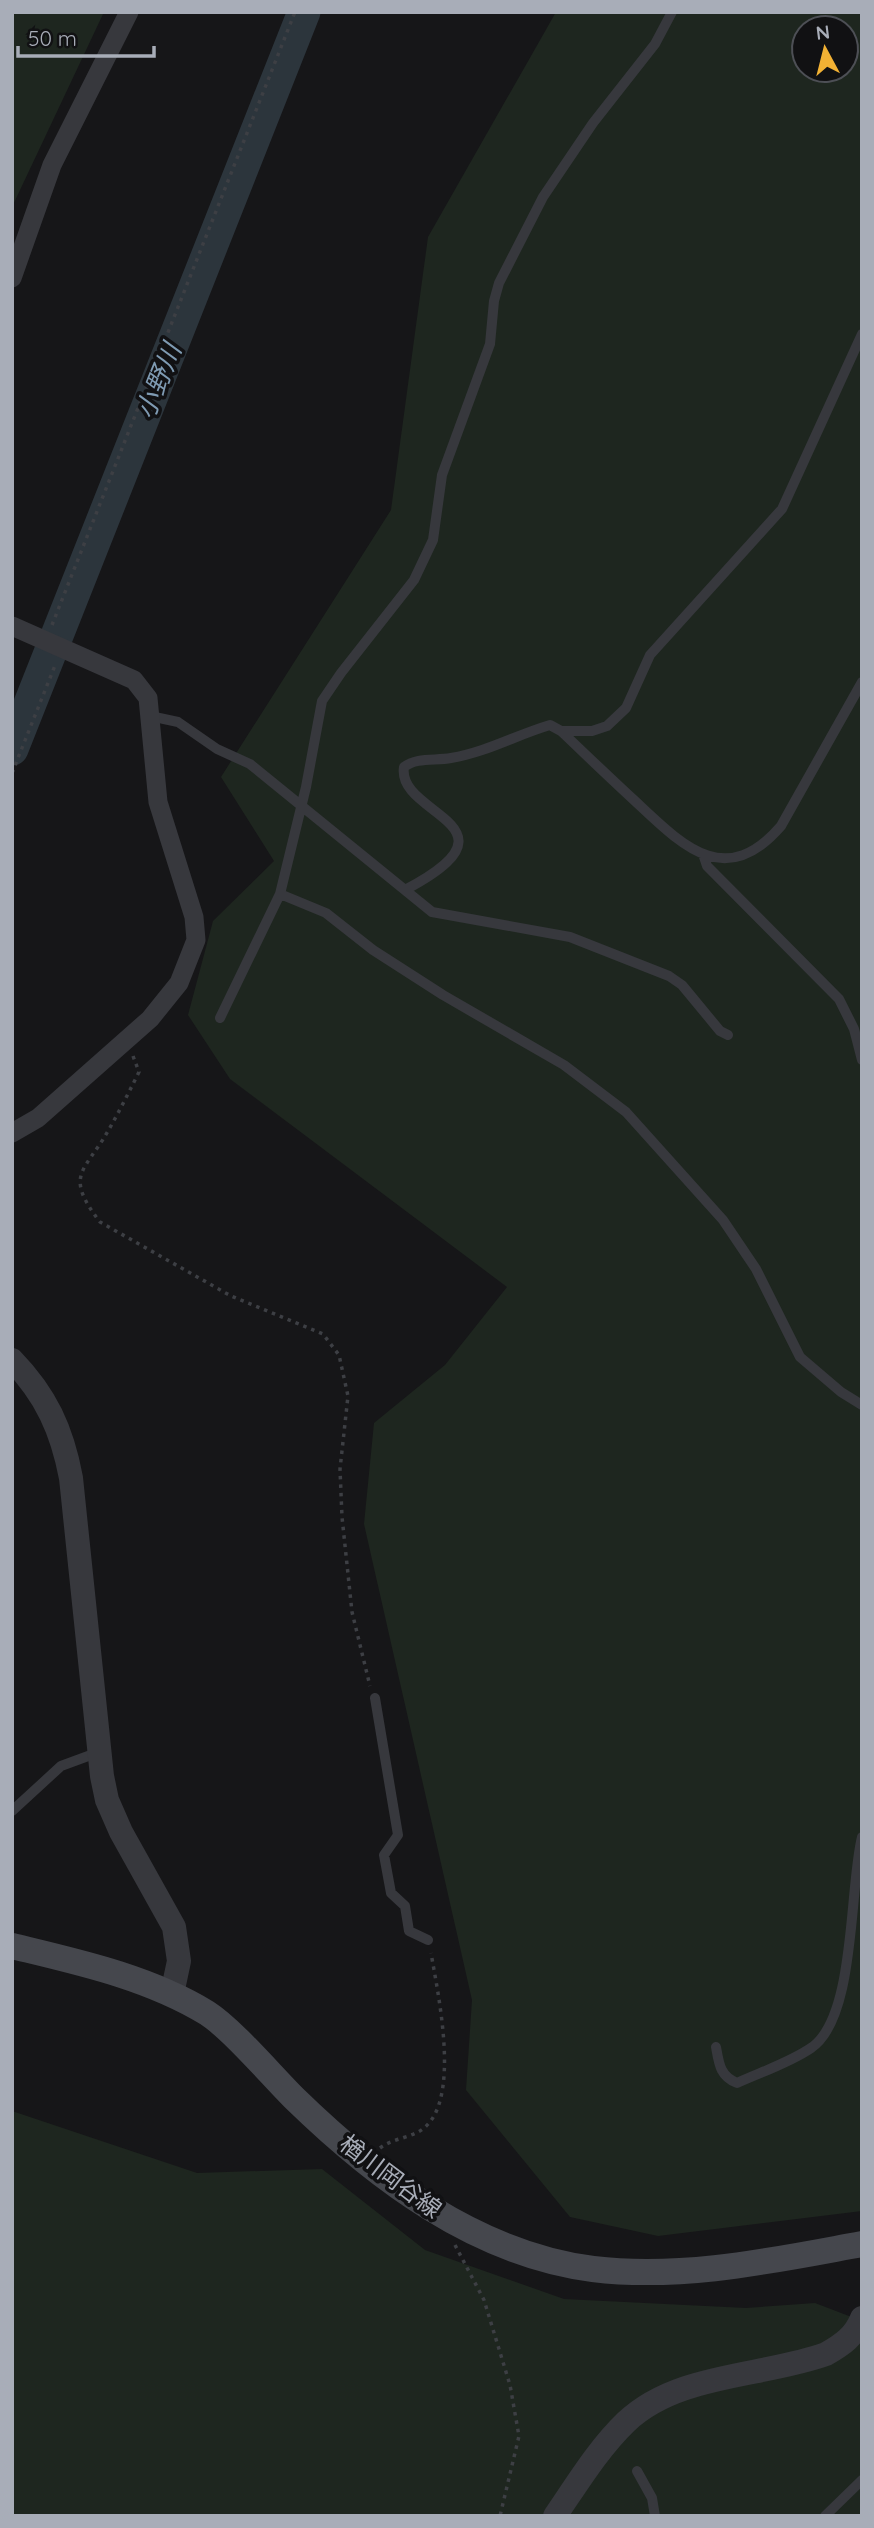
<svg xmlns="http://www.w3.org/2000/svg" width="874" height="2528" viewBox="0 0 874 2528" font-family="Quicksand,'Noto Sans JP',sans-serif">
<style>
.green{fill:#1e261f;fill-rule:evenodd}
.lines{fill:none;stroke-linecap:round;stroke-linejoin:round}
.river{stroke:#2c353c;stroke-width:33}
.path{stroke:#3d3f44;stroke-width:3.5;stroke-dasharray:3.5 5;stroke-linecap:butt}
.service{stroke:#37383d;stroke-width:10}
.minor{stroke:#37383d;stroke-width:19}
.tertiary{stroke:#37383d;stroke-width:24}
.secondary{stroke:#45474d;stroke-width:26}
.labels{text-anchor:middle;dominant-baseline:central;stroke-width:7;stroke-linejoin:round;paint-order:stroke}
.street-label{font-size:24px;fill:#a8adb8;stroke:#111113}
.water-label{font-size:26px;font-style:italic;fill:#7f9bb3;stroke:#111113}
</style>
<rect width="100%" height="100%" fill="#161618"/>
<!-- green -->
<path class="green" d="M12 12H104L12 207Z
M556 12H862V2211L658 2236 570 2217 466 2090 472 2000 364 1524 374 1423 445 1365 507 1287 230 1079 188 1015 213 921 274 861 221 777 391 510 428 237ZM804 28H846V70H804Z
M12 2111 197 2173 322 2169 425 2250 564 2299 746 2308 815 2303 862 2321V2516H12Z"/>
<g class="lines">
<!-- river -->
<path class="river" d="M12 749 304 12"/>
<!-- path -->
<path class="path" d="M52 625 295 12
M12 773 56 663
M133 1056 139 1072C129 1092 119 1112 108 1131 85 1172 63 1174 100 1222L231 1296 323 1334 339 1355 348 1396 340 1469 342 1517 352 1612 370 1686
M380 2148C393 2138 412 2138 424 2128 461 2098 438 1994 431 1953
M455 2245 484 2300 510 2385 519 2436 500 2516"/>
<!-- service -->
<path class="service" d="M672 12 655 44 593 123 543 197 499 283 494 301 490 344 442 475 433 540 414 580 341 673 322 701 306 787 280 894 326 913 373 950 443 995 564 1065 626 1112 723 1220 756 1269 800 1357 841 1392 862 1405
M150 716 178 722 217 749 250 764 432 912 570 937 669 976 682 985 720 1031 728 1035
M561 731H592L607 726 626 708 650 655 782 509 862 334
M703 854 707 866 839 999 854 1029 862 1060
M405 890C530 824 396 816 404 767 417 757 435 761 451 758 487 752 516 735 550 725L561 731C585 754 610 778 635 801 682 845 725 891 781 826L862 682
M220 1018 280 894
M375 1698 398 1835 384 1855 391 1893 405 1906 409 1931 428 1940
M12 1811 61 1766 99 1752
M716 2047C719 2064 720 2076 737 2083 761 2072 789 2063 811 2048 856 2018 849 1889 862 1837
M637 2471 652 2498 655 2516
M825 2516 862 2480"/>
<!-- minor -->
<path class="minor" d="M12 278 52 165 129 12
M12 626 134 680 148 698 158 802 194 917 196 940 179 983 150 1019 38 1118 12 1133"/>
<!-- tertiary -->
<path class="tertiary" d="M12 1360C46 1395 62 1430 71 1478L102 1776 107 1800 121 1832 174 1927 179 1961 172 1994
M555 2516C577 2484 598 2449 626 2422 677 2373 763 2377 826 2354 842 2345 855 2336 862 2318"/>
<!-- secondary -->
<path class="secondary" d="M12 1946C78 1962 148 1977 207 2013 232 2029 271 2075 294 2098 376 2178 476 2254 593 2269 683 2280 774 2260 862 2244"/>
</g>
<g class="labels">
<!-- street labels -->
<g class="street-label">
<text transform="translate(391 2176) rotate(37)">楢川岡谷線</text>
</g>
<!-- water labels -->
<g class="water-label">
<text transform="translate(158 381) rotate(-68)">小野川</text>
</g>
</g>
<!-- border -->
<rect width="874" height="2528" fill="none" stroke="#a8adb8" stroke-width="28"/>
<!-- north arrow -->
<g transform="translate(825 49) rotate(353)"><circle r="33" fill="#111113" stroke="#4d4f55" stroke-width="2"/>
<path d="M0-5L12 26L0 18L-12 26Z" fill="#f2b134"/>
<text y="-10" font-size="19" font-weight="bold" text-anchor="middle" fill="#a8adb8">N</text>
</g>
<!-- scale -->
<path d="M18 46v10h136v-10" fill="none" stroke="#a8adb8" stroke-width="3.5"/>
<text x="28" y="46" font-size="21" fill="#a8adb8" stroke="#111113" stroke-width="5" paint-order="stroke">50 m</text>
</svg>
